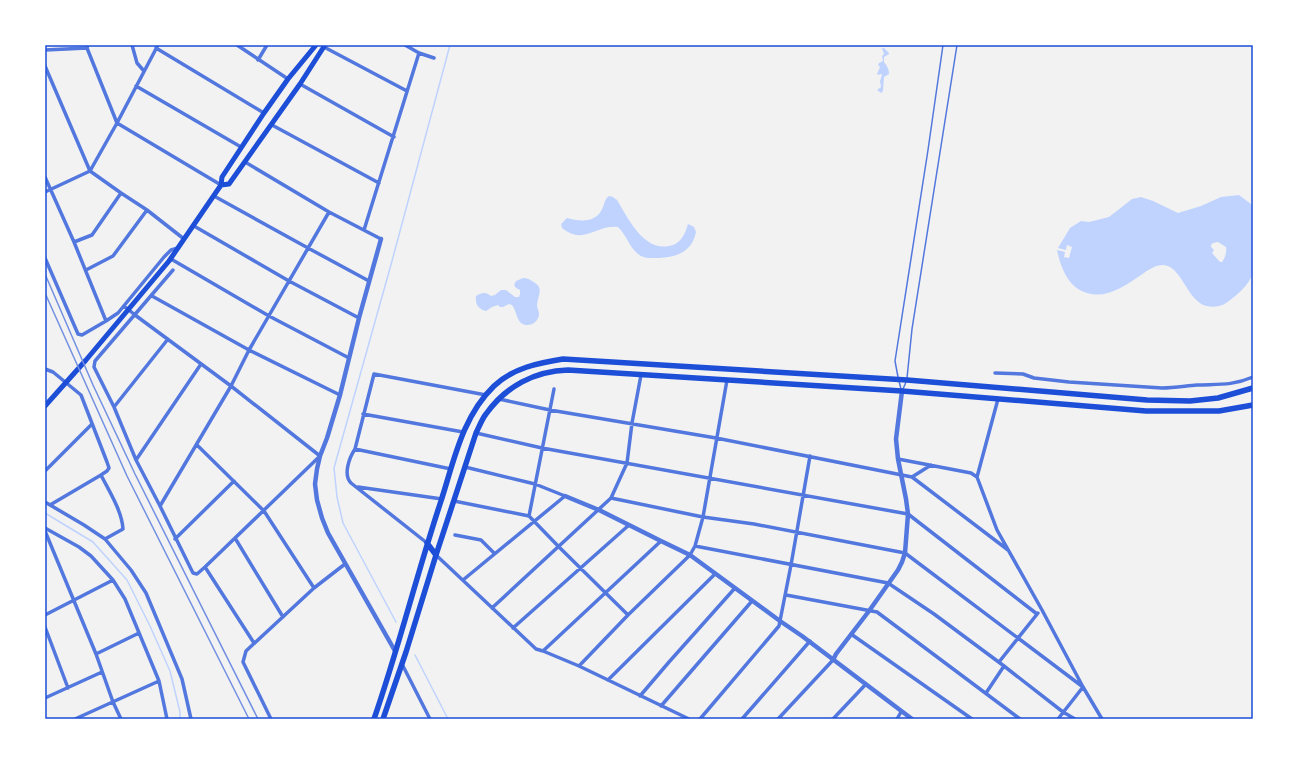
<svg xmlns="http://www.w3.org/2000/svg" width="1298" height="764" viewBox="0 0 1298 764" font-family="'Asap Condensed',sans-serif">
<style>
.water{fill:#bfd3fe;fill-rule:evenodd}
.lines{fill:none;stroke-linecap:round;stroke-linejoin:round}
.stream{stroke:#bfd3fe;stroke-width:1.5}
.service{stroke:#5277de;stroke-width:1.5}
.minor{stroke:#5277de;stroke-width:3.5}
.tertiary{stroke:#5277de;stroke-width:4.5}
.secondary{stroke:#1d4ed8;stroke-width:5}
.primary{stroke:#1d4ed8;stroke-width:5.5}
.rail{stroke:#7290e2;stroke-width:1.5}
.neatline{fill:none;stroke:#1d4ed8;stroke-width:1.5}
</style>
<rect width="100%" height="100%" fill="#f2f2f2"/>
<!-- water -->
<path class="water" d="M882 48H884L889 53V54L884 57V62C887 66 889 69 889 74L884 77 883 91 881 93 877 90 881 87 880 81 882 75 881 74 878 75 877 74 880 67 878 65 879 63 883 61 882 56 884 54Z
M1239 195 1251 204 1253 208C1253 223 1253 238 1253 254 1253 259 1254 266 1253 272 1250 285 1236 296 1226 303 1219 308 1206 308 1200 303 1186 294 1180 266 1163 265 1155 265 1148 270 1141 275 1122 288 1101 303 1078 289 1065 280 1060 264 1057 250L1065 252 1064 257 1069 258 1072 247 1067 245 1066 250 1058 248 1070 228 1081 221 1089 222 1109 217 1132 199 1141 197 1153 201 1178 213 1201 206 1221 197ZM1218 242 1226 247C1227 252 1225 258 1222 262H1220L1212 253 1214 250 1211 247V245L1213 243Z
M609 196 613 197 617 200C628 218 643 251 669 246 681 244 685 234 688 224L694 227 696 232C692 252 677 257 659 258 652 258 644 259 638 254 629 247 626 234 618 227 596 224 584 246 562 228L561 224 567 218C581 222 597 223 603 207 605 202 605 199 609 196Z
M523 278C527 278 529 279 532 281 545 288 538 294 537 305 537 308 539 311 539 314 539 323 527 329 520 322 516 317 516 310 512 305L509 304 503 307H500L498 305 492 307 486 311C478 309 475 304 476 296 482 292 486 292 491 296L495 295 501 290H506L515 297H519L520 294V290L516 288 514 285 516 281Z"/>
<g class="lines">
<!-- stream -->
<path class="stream" d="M45 513 93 542 127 580 150 626 170 671 180 712V719
M396 622 343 523 337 497 334 468 392 261 450 45
M415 655 448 719"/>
<!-- service -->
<path class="service" d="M898 377 895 361 928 150 943 45
M907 378 912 329 957 45
M899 381 901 389
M903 389 906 382"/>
<!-- minor -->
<path class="minor" d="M88 45 87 48 117 123 221 185
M132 45 137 63 144 71
M237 45 288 79
M405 45 419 53 434 58
M324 47 407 91
M156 48 264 113
M45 50 87 48
M258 60 267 45
M45 66 90 171 121 193 147 210 184 239
M300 84 394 137
M136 86 241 147
M272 125 379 183
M245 162 329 212 381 239
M45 177 74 242 106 321
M45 192 90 171 117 123 158 45
M214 196 308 248 369 281
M194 226 289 281 359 318
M364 230 419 53
M74 242 92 235 121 193
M45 258 78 334 82 335 106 321 118 313 164 257 171 250 178 248
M171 259 269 316 349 358
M86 270 113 256 147 210
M152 296 249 350 340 395
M124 306 135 315 231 386 320 456 205 567 197 574 193 573 191 569 160 506 136 460 114 407 94 367 95 361 173 270
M45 369 53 372 81 395 107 462 109 468 107 471 101 475C109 491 122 511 123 529L105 539
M995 373 1023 374 1034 378 1069 382 1162 388C1174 388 1185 386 1197 385 1218 384 1232 386 1253 377
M499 399 550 410 716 438 912 477 1008 550
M998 399 977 477 997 530 1042 610 1083 687 1102 719
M114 407 168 339
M363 414 463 432
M476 433 542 448 908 514 1037 614
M197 445 264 511 314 588
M355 449 451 469
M898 459 971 473 977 477
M136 460 201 364
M465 467 535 484 565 496
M45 471 92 424
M912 477 931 465
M358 487 442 499
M611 498 703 517 754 524 905 553 1083 687 1058 719
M454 501 529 516 559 547 628 615
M45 502 84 525 105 539 131 570 146 593 182 679 191 719
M50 505 101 475
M160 506 231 386 249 350 329 212
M529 516 554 389
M45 528 79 547 91 556 113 580 125 599 159 681 167 719
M45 531 96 654 113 702 121 719
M455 535 481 540 494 553
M235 538 283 617
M175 539 234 481
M427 543 351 483C343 475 349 458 355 449L374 374 486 395
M695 546 888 583 934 614 1004 666 1063 712 1075 719
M436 555 536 649 543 651 579 666 689 719
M205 567 254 643
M463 580 565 496
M786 595 877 612 1020 719
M492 608 611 498 627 463 632 423 641 375
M45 615 113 580
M45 627 68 688
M513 628 629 525
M851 634 972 719
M543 651 661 541
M96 654 139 633
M999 662 1038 613
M402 664 430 719
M579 666 628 615 690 555 695 546 703 517 727 380
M608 680 715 574
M986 693 1004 666
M640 696 669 662 735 588
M45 698 102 672
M661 706 752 601
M75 719 159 681
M271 719 243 662 246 651 314 588 345 564
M700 719 779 626 791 565 810 456
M742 719 810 641
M778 719 833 660
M833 719 866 684
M897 719 901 712"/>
<!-- tertiary -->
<path class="tertiary" d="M381 239 359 318 340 395 327 438 320 456 317 469 315 484 317 500 322 518 328 533 395 651
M565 496 599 510 661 541 690 555 780 621 802 636 912 719
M833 660 836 654 869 611 898 570 902 562 905 553 908 514 906 499 898 459 896 439 902 391"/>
<!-- secondary -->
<path class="secondary" d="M221 185 229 184 300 84 325 45
M45 406 86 360 169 261 221 185 222 177 264 113 288 79 316 45"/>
<!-- primary -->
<path class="primary" d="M427 543 436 555
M374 719C399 647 417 573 441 501 454 461 462 417 494 386 513 368 538 363 563 359L907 380 1147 400 1190 401 1218 398 1253 388
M383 719 406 652 436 555 476 433C479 427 482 419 486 414 506 386 535 371 568 370L902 391 1146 411H1219L1253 405"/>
<!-- rail -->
<path class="rail" d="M45 274 93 385 135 474 258 719
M45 293 127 476 249 719"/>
</g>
<!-- border -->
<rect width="1298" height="764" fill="none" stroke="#ffffff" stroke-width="92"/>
<rect x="46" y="46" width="1206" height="672" class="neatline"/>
</svg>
